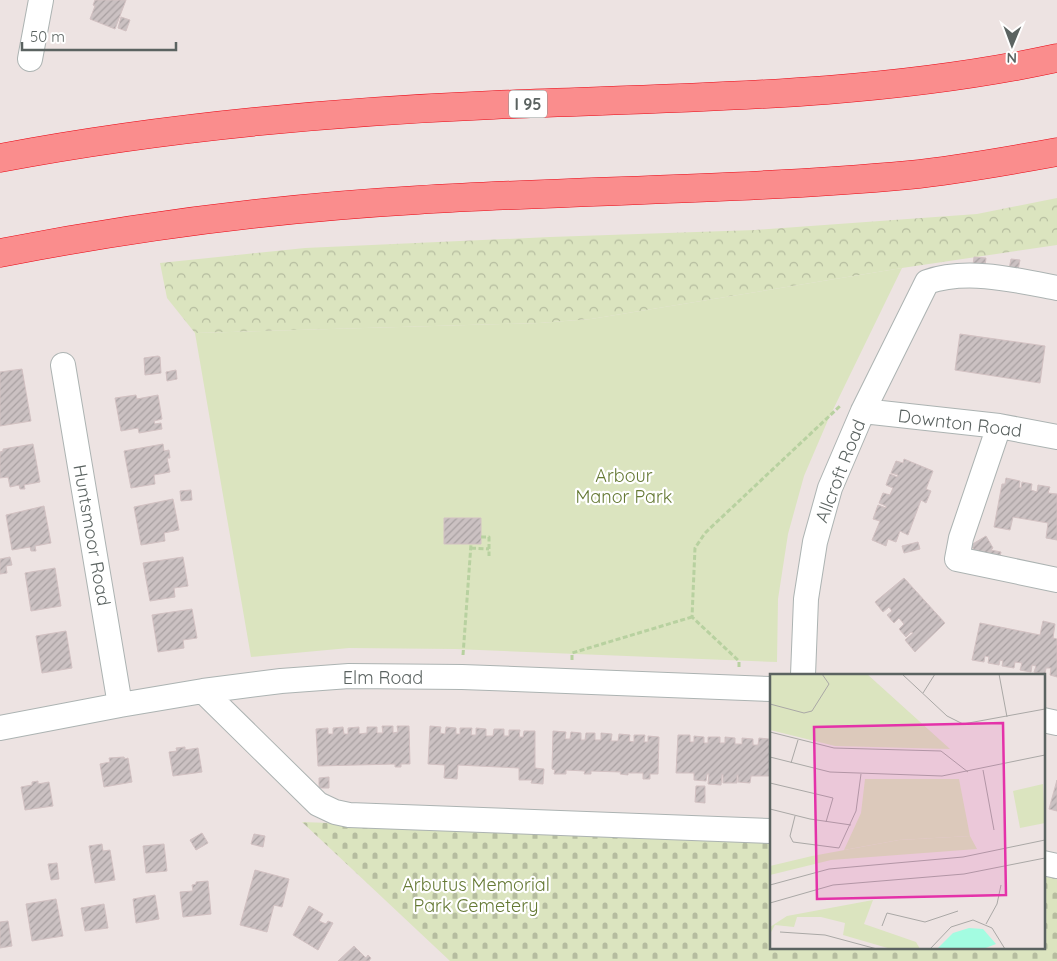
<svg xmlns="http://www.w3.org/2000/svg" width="1057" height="961" viewBox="0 0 1057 961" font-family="Quicksand,sans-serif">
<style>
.forest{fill:url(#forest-crowns)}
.cemetery{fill:url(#cemetery-stones)}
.park{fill:#dbe4bf}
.building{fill:url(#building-hatch);stroke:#d2c1c2}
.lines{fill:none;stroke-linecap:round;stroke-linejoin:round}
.minor-casing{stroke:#acb3b2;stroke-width:26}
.highway-casing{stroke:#e90714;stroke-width:29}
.path{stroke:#b8d1a0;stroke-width:3;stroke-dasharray:5 2.5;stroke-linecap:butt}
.minor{stroke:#fff;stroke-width:24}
.highway{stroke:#fa8d8d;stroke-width:28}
.labels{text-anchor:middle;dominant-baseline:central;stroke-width:4.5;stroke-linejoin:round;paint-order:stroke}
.shield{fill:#fff;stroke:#8c9290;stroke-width:1}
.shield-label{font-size:16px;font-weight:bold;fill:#5b6361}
.street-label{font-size:18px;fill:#5b6361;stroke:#fff}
.park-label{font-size:18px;fill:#657934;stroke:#fff}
.inset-road{fill:none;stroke:#aaa8a6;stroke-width:1}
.view{fill:#e432a9;fill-opacity:0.15;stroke:#e432a9;stroke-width:2.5}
.inset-edge{fill:none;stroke:#5b6361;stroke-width:2.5}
</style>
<defs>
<pattern id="forest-crowns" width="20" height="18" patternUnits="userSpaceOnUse" patternTransform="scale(1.25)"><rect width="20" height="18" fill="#dbe4bf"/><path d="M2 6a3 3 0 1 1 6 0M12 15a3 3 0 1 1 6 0" fill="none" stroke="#b5bc9f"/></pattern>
<pattern id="cemetery-stones" width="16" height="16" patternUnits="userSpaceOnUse" patternTransform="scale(1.25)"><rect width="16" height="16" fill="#dbe4bf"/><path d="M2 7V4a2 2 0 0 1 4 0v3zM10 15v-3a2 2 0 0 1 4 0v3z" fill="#b5bc9f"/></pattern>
<pattern id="building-hatch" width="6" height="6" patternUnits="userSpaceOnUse" patternTransform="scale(1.25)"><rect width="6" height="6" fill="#cbc1c2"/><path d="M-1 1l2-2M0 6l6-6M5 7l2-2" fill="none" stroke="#a8a0a1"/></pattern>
</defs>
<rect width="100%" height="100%" fill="#ede3e2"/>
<!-- forest -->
<path class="forest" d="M1057 198V245L902 268 591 319 539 323 195 333 167 298 160 263 305 248 550 237 755 230 977 214Z"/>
<!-- cemetery -->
<path class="cemetery" d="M302 822 771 839V947H1043V872L1057 875V961H450Z"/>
<!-- park -->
<path class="park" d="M902 268 828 420 804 476 788 534 778 599 777 662 455 649 349 648 251 657 195 333 539 323 591 319Z"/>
<!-- building -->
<path class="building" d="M95 0H126L115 29 90 19 95 6 93 5Z
M121 17 130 20 126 31 118 28Z
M974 257 986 258 985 266 973 265Z
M1011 259 1020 260 1018 270 1009 269Z
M960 334 1045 346 1040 383 955 370Z
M158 356 160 357 161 373 145 375 144 358Z
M22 369 31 421 0 426V372Z
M176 370 177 379 167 381 166 372Z
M136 395 137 399 158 395 162 419 154 421 155 424 161 423 162 429 139 433 138 428 121 431 115 398Z
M33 444 40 482 24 485 25 489H20L19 485 10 487 8 477 0 478V452L3 451V449Z
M163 444 164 451 169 450 170 458H167L170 472 154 475 155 484 131 488 124 451Z
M904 459 933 471 926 489 931 491 926 503 921 500 908 535 900 531 896 542 888 539 886 546 872 540 880 521 873 519 878 505 886 508V506L879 503 883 493 890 495 893 488 886 485 890 474 897 477 898 475 891 473 896 461 903 463Z
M1006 478 1020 481 1019 487 1021 488 1022 482 1032 484 1031 490 1037 492 1038 485 1050 487 1048 493 1057 494V540L1046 538 1048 523 1013 517 1010 530 994 527 1002 484H1005Z
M191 490 192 500 181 501 180 491Z
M173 499 179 530 164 533 165 541 141 545 134 507Z
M44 506 51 543 35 546 36 551H31L30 547 12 550 6 515Z
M444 518H481V544H444Z
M986 536 993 548 991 550 1001 552 999 561 987 558 989 552 979 558 971 545Z
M918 542 920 549 904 553 902 546Z
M10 557 12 565 6 566 7 573 0 574V559Z
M183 557 188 586 174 588 175 597 150 601 143 563Z
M55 568 61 606 31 611 25 573Z
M904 578 945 623 915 652 905 640 913 633 911 632 906 637 899 629 904 624 899 618 894 623 887 615 892 611 889 607 883 612 875 602Z
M192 609 197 638 183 640 184 648 158 652 152 615Z
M1043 621 1055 624 1053 638 1057 639V677L1050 675 1051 668H1046L1045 674 1034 672 1036 666 1032 665 1031 672 1020 670 1022 663 1015 662 1014 668 1002 666 1003 661 1000 660 999 665 988 663 989 657 985 656 984 662 972 660 980 623 1040 635Z
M66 631 72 668 42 673 36 636Z
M382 726H393V733L398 732 397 726H409L410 764H401V767H395V764L318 766 316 729 328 728V734H333V728L343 727 344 734H348V728L359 727V734L367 733V727H377V733H383Z
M430 726 441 727 440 733 445 734 446 727 456 728V734H460V728H472L471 735H476V728L486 729V736H493L494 729H504V736H509V730H520L519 737H523L524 731H535V768L544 769 543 784 531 783 532 780H519V768L458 765 457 779 444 778 445 765 428 764Z
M553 731 566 732 565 739H570L571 732 581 733V740H585L586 733H595V740H601V733L612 734 611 741H618L619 734 630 735 629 741 634 742V735H645L644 742H648V736L659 737 658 774H650V779H643V773H628V775L620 774 621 772 591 771V774H584L585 771 566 770V774H554L555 770 552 769Z
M678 735H690V742H694V736L704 737V743H708V737H720V743H725V737L735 738V744H742V738L753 739V745H758L759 738 769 739V745H771V776H751L750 783 738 782V775H737V783H723V775L722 774 721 785 708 784 709 774H707L706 781 694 780V773H676Z
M185 747V750L198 748 202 772 173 776 169 752 177 751 176 748Z
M124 757 125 759 128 758 132 782 104 787 100 764 110 762 109 758Z
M329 777V788H319V778Z
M1057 780V811L1049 809Z
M38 781V784L49 782 53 806 25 810 21 787 32 785V782Z
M696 786H705V803L695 802Z
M202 833 208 843 196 850 190 840Z
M254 834 265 836 263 847 251 844Z
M102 844 103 851 110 850 115 880 95 883 89 846Z
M164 844 167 871 146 873 143 846Z
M57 863 59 879 51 880 48 864Z
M255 870 289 879 282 907 274 905 267 932 240 925Z
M208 881 211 914 183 917 180 892 193 891 192 885 196 884V882Z
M155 895 159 919 136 923 133 899Z
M56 899 63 936 32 941 26 904Z
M104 904 108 928 85 931 81 908Z
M309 906 323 914 319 921 326 924 328 921 333 923 318 950 293 935Z
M8 921 12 946 0 948V922Z
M354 946 366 958 368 955 371 958 369 961H338Z"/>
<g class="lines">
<defs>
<path id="minor" d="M30 59 41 0
M63 365 120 705
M863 411 999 426 1057 437
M999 426 961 538 957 559 1057 580
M803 675 806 599 815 542 830 488 863 411 927 282C967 268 1016 280 1057 288
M203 691 318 804 335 812 349 815 771 831
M1043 720 1057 723
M0 728 120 705 203 691 281 681 349 676 462 677 771 689
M1043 863 1057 866"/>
<path id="highway" d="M0 158C163 127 328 112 493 105 682 97 872 98 1057 58
M0 253C138 226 278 208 418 200 582 190 746 190 909 175 959 170 1008 161 1057 152"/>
</defs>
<!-- minor casing -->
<use href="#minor" class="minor-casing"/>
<!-- highway casing -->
<use href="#highway" class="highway-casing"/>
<!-- path -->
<path class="path" d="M481 537H489V556
M471 548 489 549
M463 655 471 544
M572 660V653L692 617
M739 667V661L692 617 695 548 705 533 840 406"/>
<!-- minor -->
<use href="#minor" class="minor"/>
<!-- highway -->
<use href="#highway" class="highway"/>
</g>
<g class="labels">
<!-- shield labels -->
<rect class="shield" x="509" y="90.5" width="38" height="27" rx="4"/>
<g class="shield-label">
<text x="528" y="104">I 95</text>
</g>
<!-- street labels -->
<g class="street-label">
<text transform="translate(960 423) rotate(7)">Downton Road</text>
<text transform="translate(840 471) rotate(-69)">Allcroft Road</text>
<text transform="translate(92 535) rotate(80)">Huntsmoor Road</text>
<text x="383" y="677">Elm Road</text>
</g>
<!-- park labels -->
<g class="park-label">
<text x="624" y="475">Arbour<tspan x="624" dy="21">Manor Park</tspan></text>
<text x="476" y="884">Arbutus Memorial<tspan x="476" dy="21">Park Cemetery</tspan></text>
</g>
</g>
<!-- overview -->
<g transform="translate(770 674)">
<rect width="275" height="275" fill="#ede3e2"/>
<path d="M273 110 275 149 250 154 243 117ZM200 162 207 175 61 186 0 201V192L42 182 129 166ZM103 226 94 250 146 268 150 275H121L73 261 75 249 51 243H27L24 253 5 251 0 260V275V253L17 242Z" fill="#dbe4bf"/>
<path d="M0 0H97L180 75 65 72 0 56Z" fill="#dbe4bf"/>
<path d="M95 105H189L200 162 129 166 74 176 91 139Z" fill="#dbe4bf"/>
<path d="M199 254 213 255 226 270 213 275H167L183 259Z" fill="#a3fce1"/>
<path class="inset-road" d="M132 0 177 42 193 50 275 35M229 0 237 43M153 19 165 0M0 30 34 39 42 37 59 10 52 0M0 58 64 74 171 77 198 98M0 83 60 98 172 102 275 81M21 89 28 66M213 96 224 156M0 109 63 124 56 148M0 135 40 145 81 151M25 142 20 162 23 168 69 174 86 137 91 100M0 211 59 195 193 183 275 166M0 229 63 211 194 200 275 184M216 250 227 230 231 211M112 252 117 239 155 248 188 237M10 258 55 261 107 275M160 275 181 253 203 246 222 254 235 275"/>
<path class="view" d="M233 49 236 221 47 225 44 53Z"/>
<rect width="275" height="275" class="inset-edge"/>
</g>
<!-- north arrow -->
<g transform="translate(1012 45) rotate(181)" stroke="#ffffff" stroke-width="4" paint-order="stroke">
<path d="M0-4L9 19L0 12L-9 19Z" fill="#5b6361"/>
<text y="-8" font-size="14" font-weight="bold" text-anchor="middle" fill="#5b6361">N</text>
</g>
<!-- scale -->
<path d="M22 42v8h154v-8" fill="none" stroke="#5b6361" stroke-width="2.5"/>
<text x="30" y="42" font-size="15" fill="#5b6361" stroke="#ffffff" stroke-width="4" paint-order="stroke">50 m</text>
</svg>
